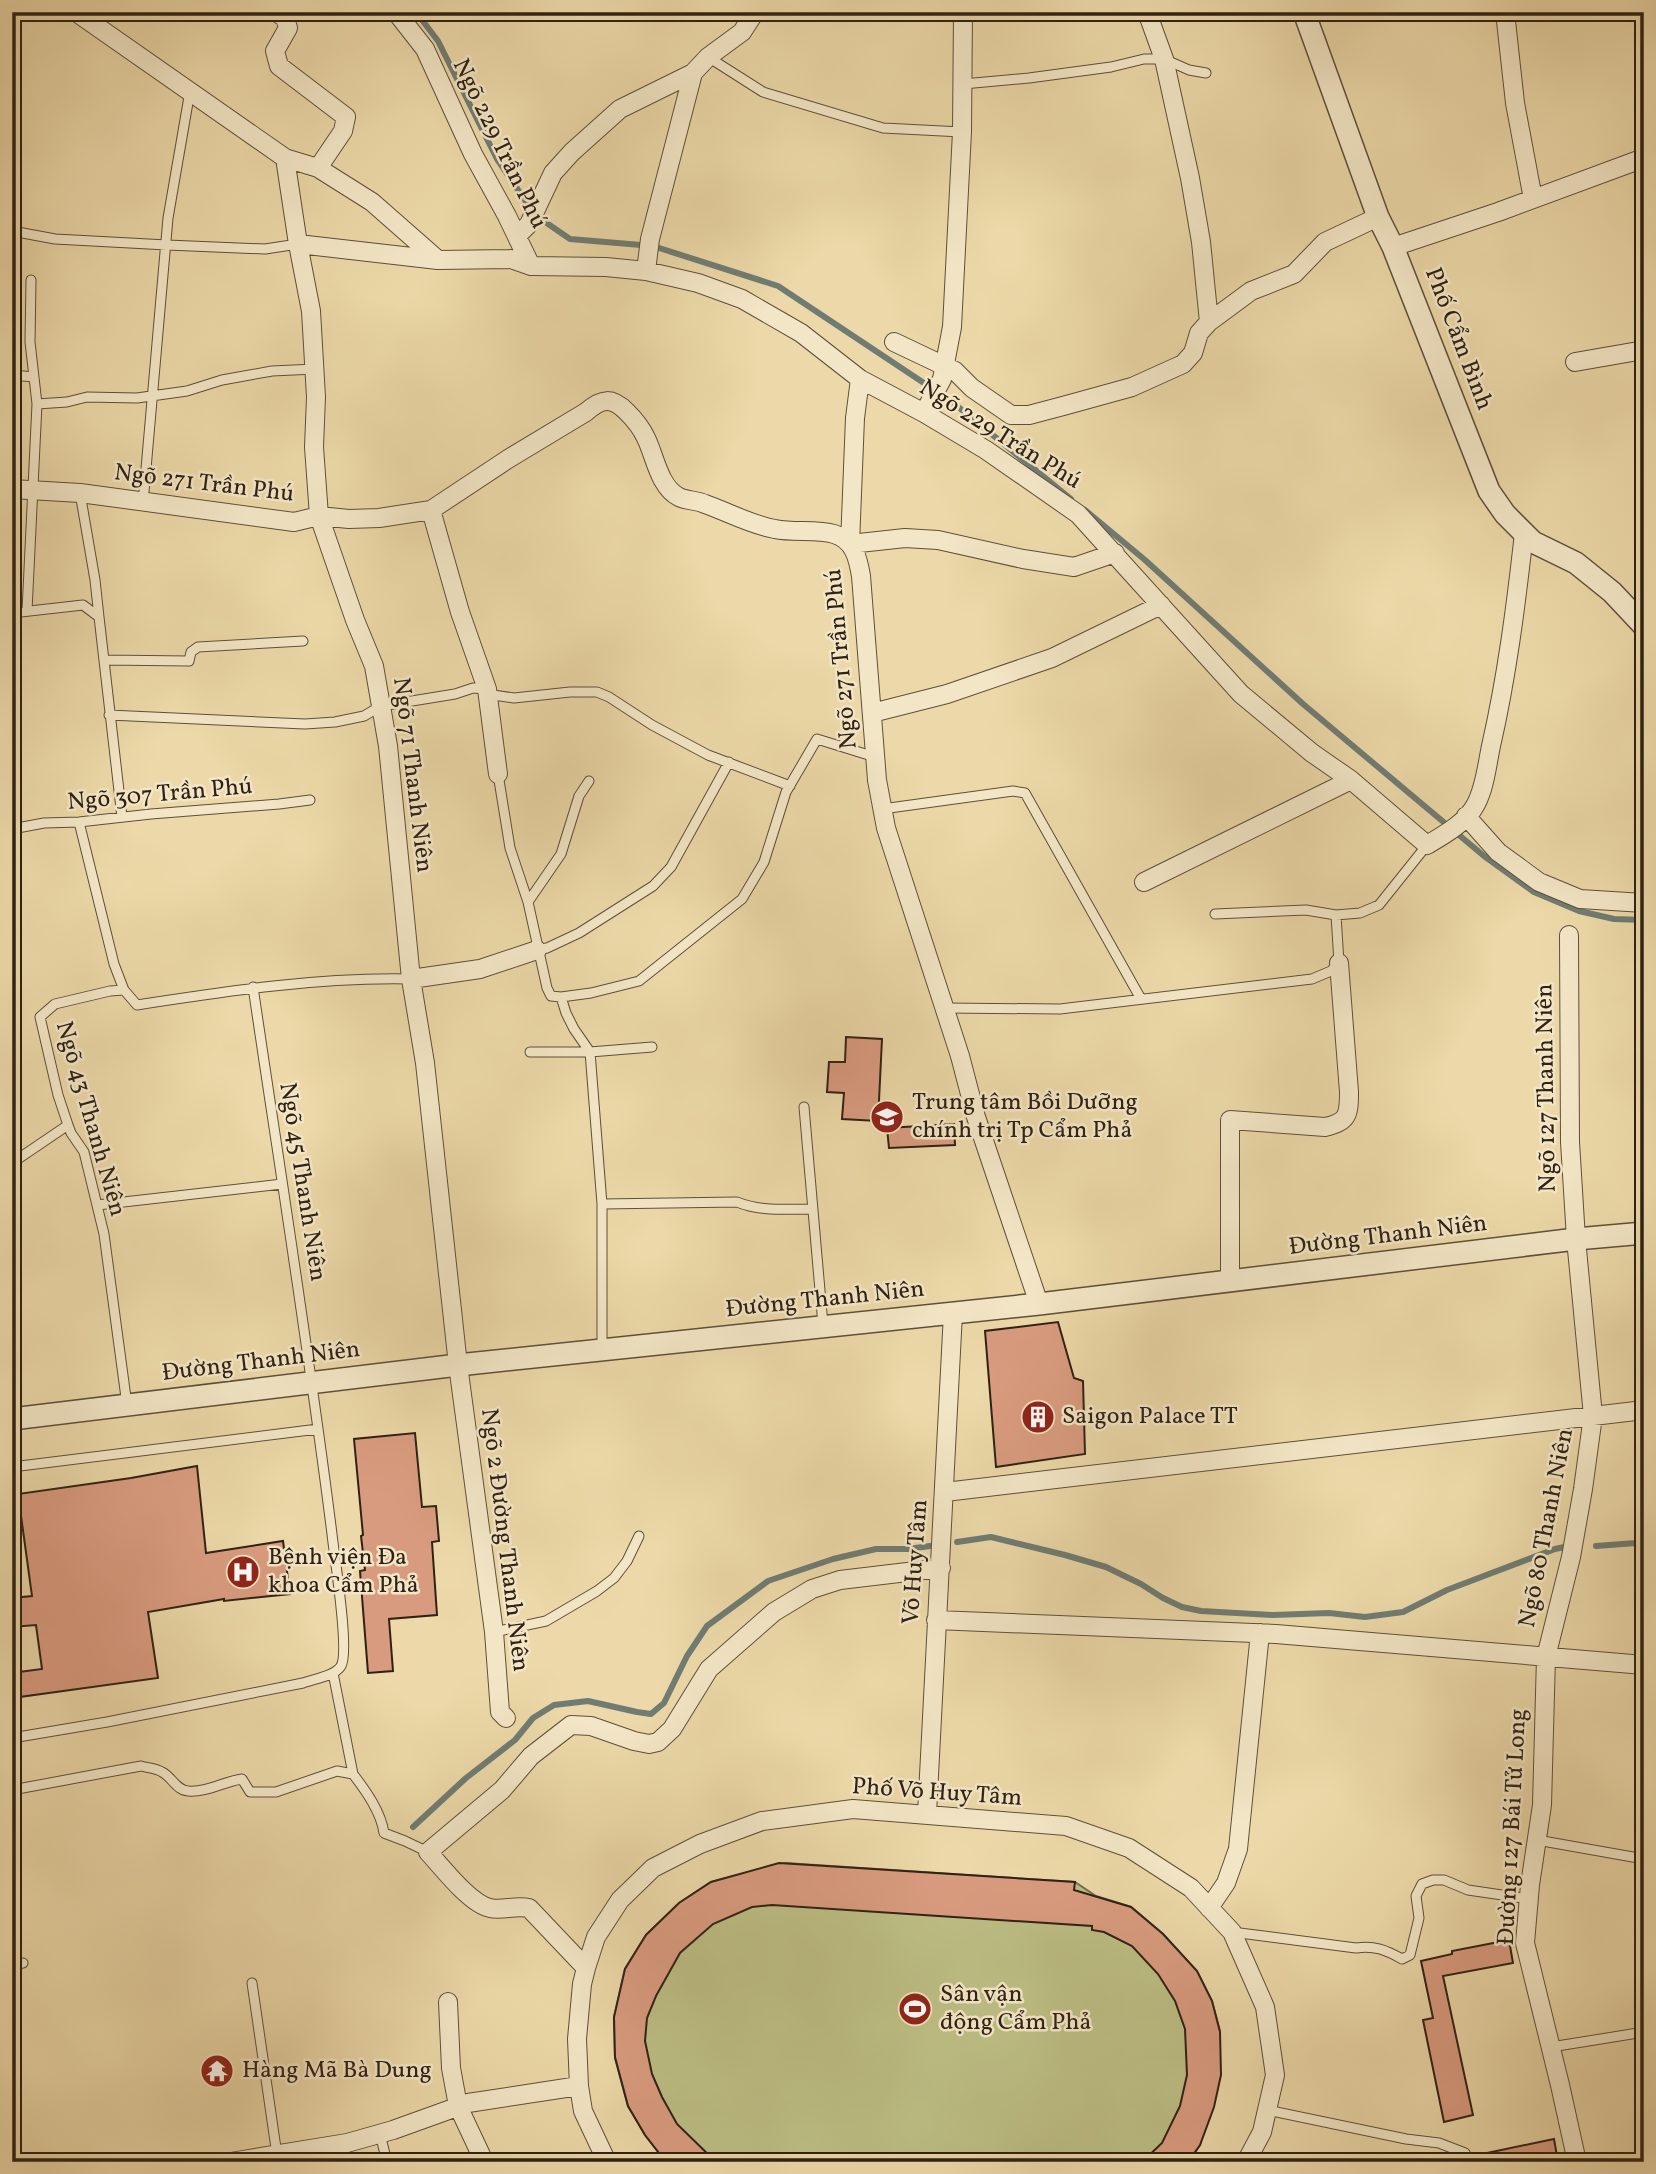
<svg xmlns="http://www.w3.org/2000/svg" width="1656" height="2174" viewBox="0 0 1656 2174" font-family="Vollkorn,serif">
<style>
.green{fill:#bcbe84;stroke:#76704d;stroke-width:2}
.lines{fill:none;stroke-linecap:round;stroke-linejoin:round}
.stream{stroke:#707c73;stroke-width:6}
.building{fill:#d99b7f;stroke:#2f2116;stroke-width:2}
.service-casing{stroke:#5e4f3a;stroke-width:11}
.minor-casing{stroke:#5e4f3a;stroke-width:20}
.tertiary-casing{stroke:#5e4f3a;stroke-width:24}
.service{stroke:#f3e6c6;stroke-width:9}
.minor{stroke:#f3e6c6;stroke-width:18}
.tertiary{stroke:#f3e6c6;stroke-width:21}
.labels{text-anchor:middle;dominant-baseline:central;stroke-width:5;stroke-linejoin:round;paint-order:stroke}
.street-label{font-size:24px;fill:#2f2116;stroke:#f3e6c6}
.poi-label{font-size:24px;fill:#2f2116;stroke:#f3e6c6;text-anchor:start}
</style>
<rect width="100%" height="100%" fill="#ecd8a8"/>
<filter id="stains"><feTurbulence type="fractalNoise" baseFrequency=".00286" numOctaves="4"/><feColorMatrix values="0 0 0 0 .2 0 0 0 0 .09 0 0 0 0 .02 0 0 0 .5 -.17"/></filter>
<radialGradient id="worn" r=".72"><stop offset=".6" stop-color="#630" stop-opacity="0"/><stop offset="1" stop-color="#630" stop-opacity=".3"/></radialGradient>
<!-- green -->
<path class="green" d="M785 1863 1075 1882 1096 1896 1131 1907 1163 1934 1197 1971 1212 2001 1220 2031 1200 2145 1188 2162H666L645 2135 628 2106 615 2058 614 2017 625 1969 646 1935 679 1903 711 1882Z"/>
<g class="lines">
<!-- stream -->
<path class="stream" d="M416 12 438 41 497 159 535 215 570 239 653 246 778 286 951 401 1071 499
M1085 510 1145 560 1303 704 1484 856 1534 892 1579 911 1614 919 1644 920
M957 1542 991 1537 1065 1555 1106 1567 1141 1584 1163 1598 1182 1607 1201 1611 1273 1615 1329 1613 1365 1617 1403 1612 1447 1590 1555 1549 1569 1546
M1596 1546 1636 1543
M413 1827 466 1778 515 1740 533 1718 554 1705 588 1701 637 1712 651 1714 664 1703 687 1656 707 1626 768 1581 833 1559 876 1549H908L930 1546"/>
</g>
<!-- building -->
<path class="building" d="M846 1037 882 1039 878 1121 842 1119 844 1093 827 1092 829 1062H845Z
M954 1124 955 1145 889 1148 887 1128Z
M1058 1322 1074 1378 1083 1381 1085 1454 996 1467 985 1331Z
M415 1433 422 1507 436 1506 439 1541 432 1542 437 1615 389 1619 393 1671 368 1673 360 1571 365 1570 361 1536 363 1535 354 1439Z
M197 1466 206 1553 283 1541 290 1594 224 1601V1599L148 1612 158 1678 12 1698V1673L42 1669 36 1625 12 1627V1598L32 1596 18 1494 131 1478Z
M779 1863 1075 1882 1074 1890 1131 1907 1163 1934 1197 1971 1212 2001 1220 2032 1221 2075 1214 2107 1200 2145 1188 2162H1142L1162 2143 1180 2106 1187 2075 1185 2029 1175 2001 1158 1974 1132 1946 1104 1932 1092 1930V1926L772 1905 752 1907 713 1924 680 1953 656 1996 647 2018 645 2041 652 2074 662 2097 677 2124 716 2162H666L645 2135 628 2106 615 2057 614 2017 625 1969 646 1935 679 1903 711 1882Z
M1509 1940 1513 1963 1443 1976 1473 2115 1444 2122 1423 2020 1433 2018 1421 1961 1452 1954V1951Z
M1554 2139 1558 2162H1483L1482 2154Z"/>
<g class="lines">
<defs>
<path id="service" d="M708 57 763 92 883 128 962 132
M963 84 1029 78 1111 67 1144 59H1164L1189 70 1206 73
M12 231 55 239 167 245 265 249 298 244
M12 375 34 377
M37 404 67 402 87 397 137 398 187 391 222 380 272 371 315 369
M80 493 95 580 99 617
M143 503 168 218 190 91
M27 611 37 404 30 342 31 280
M12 613 83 605 99 617 122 817
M104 660 189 661 191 652 198 647 303 641
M109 715 305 724 335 722 364 716 381 706 455 694 473 688 487 689 493 695 514 698 570 692H597L609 697 652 725 708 755 790 786
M498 774 510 848 528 902
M589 781 579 796 561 854 528 902 547 988 551 996 561 997 591 993 639 981 742 899 764 862 786 792 817 739 875 757
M882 809 1013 791 1025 793 1141 999
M79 822 114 964 124 990 137 1005C228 991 319 977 411 979
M12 829 44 823 79 822 151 814 279 804 310 800
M1215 914 1306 910 1336 915 1360 913 1379 905 1427 845
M537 950 547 948 579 933 653 886 671 867 729 762
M124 990 110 991 55 1004 40 1017 58 1095 68 1125 71 1133 84 1152 104 1234 127 1405
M561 997 566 1013 574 1029 590 1052 602 1204V1348
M944 1008 1060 1009 1312 979 1331 971 1339 963 1336 915
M530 1052H590L652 1047
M804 1107 823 1325
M12 1163 68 1125
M602 1204 737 1202C761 1212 787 1209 813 1209
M97 1205 282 1184
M12 1467 318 1429
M494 1632 546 1621 597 1591 614 1578 627 1561 639 1536
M333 1673 353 1774
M12 1738 107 1722 303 1683C314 1679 335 1676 341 1666 350 1651 334 1555 332 1534 309 1351 280 1170 253 987
M12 1790 141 1766C148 1768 156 1768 162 1772 172 1777 176 1790 188 1791 206 1793 225 1781 242 1779L250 1792H276L337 1771 353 1774C366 1791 381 1812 384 1833L405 1841 428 1852
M1537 1840 1644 1859
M1232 1932 1356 1948C1374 1945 1386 1950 1402 1959L1410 1955 1419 1918 1416 1896 1422 1884 1433 1880H1444L1468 1890 1529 1899
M12 1966 23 1963
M252 1983 277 2155
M1551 2047 1644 2032
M1267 2110 1406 2139 1439 2143 1465 2153 1470 2162
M380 2134 387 2162"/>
<path id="minor" d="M76 12 285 158 318 168 372 202 438 260
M276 12 285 18 288 28 275 51 279 66 346 117 343 131 318 168
M396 12 425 49 473 154 507 216 531 266
M1147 12 1164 59 1190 178 1201 242 1209 322
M1505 12 1515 103 1533 199
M285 158 298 244 311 311 316 397 314 447 319 516 355 620 374 666 388 746 411 979 425 1063 458 1365 494 1632 500 1712 506 1718
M517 236 529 224 553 173 572 152 620 109 693 73 708 57 742 32 755 12
M298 244 438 260 511 259 531 266 606 267 646 271 698 283 742 299 801 333 860 379 924 413 986 450 1078 514 1241 694 1312 753 1351 780 1427 845C1444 835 1467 822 1476 804 1485 787 1487 765 1491 746 1507 676 1516 605 1524 533
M1393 247 1498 212 1644 158
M646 271 650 239 693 73
M894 342 955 371 972 388 1011 415H1029L1063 406 1132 387 1183 364 1193 353 1199 333 1209 322 1251 291 1294 274 1325 242 1378 217
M1575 362 1644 350
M860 379 855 418 850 544 905 538 938 540 1023 559 1074 567 1115 553
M924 413 942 379 952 327 962 132 963 12
M12 489 80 493 294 522 319 516 349 519 379 518 431 510 508 459 586 412C602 398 612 397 627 412 635 420 641 427 646 438 655 456 659 487 679 497 687 501 697 500 705 504 728 512 751 525 775 529 793 533 817 529 834 534 854 540 858 558 861 576L877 780 886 828 960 1056 976 1117 1039 1304
M431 510 460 612 487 689 498 774
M872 713 947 694 1052 658 1161 605
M1466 816 1498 852 1539 882 1580 899 1644 903
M1144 882 1351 780
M1569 935 1570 1142 1576 1239 1593 1416 1583 1489 1571 1557 1546 1657 1542 1805 1530 1885 1525 1943 1560 2085 1577 2162
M411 979 480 969 537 950
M1230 1281V1120L1325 1127C1348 1122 1349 1115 1349 1092L1339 963
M945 1492 1644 1410
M936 1620 1276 1634 1644 1665
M927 1814 953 1313
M1209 1908 1226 1883 1238 1849 1260 1633
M586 1968 529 1908C514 1905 503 1911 490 1908 470 1904 442 1867 428 1852L502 1790 531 1756 571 1725 591 1726 634 1741 649 1744 658 1742 672 1729 709 1669 774 1612 812 1589 840 1580 941 1568
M448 2002 451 2068 458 2106 481 2155 482 2162
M231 2162 347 2143 393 2130 468 2103 579 2086
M607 2162 583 2111 579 2086 577 2039 582 1984 586 1968 596 1937 620 1900 653 1868 700 1844 762 1821 853 1809 1066 1826 1129 1848 1191 1888 1232 1932 1265 2007 1275 2075 1262 2132 1246 2162"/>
<path id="tertiary" d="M1304 12 1378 217 1393 247 1489 491 1505 514 1533 542 1576 563 1612 592 1644 626
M12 1419 458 1365 1039 1304 1576 1239 1644 1233"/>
</defs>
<!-- service casing -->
<use href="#service" class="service-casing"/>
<!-- minor casing -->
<use href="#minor" class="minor-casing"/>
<!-- tertiary casing -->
<use href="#tertiary" class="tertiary-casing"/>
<!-- service -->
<use href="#service" class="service"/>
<!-- minor -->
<use href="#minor" class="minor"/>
<!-- tertiary -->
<use href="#tertiary" class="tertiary"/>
</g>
<!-- icons -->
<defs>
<symbol id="university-disc" viewBox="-11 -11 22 22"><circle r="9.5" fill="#8f2418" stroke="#f3e6c6"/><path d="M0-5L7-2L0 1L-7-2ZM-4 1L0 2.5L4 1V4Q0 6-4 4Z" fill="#fff"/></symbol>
<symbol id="building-disc" viewBox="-11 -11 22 22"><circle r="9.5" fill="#8f2418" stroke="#f3e6c6"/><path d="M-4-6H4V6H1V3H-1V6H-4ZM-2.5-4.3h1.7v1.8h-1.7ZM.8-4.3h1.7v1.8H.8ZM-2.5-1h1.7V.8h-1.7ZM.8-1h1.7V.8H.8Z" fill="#fff"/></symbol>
<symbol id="hospital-disc" viewBox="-11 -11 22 22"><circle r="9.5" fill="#8f2418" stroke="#f3e6c6"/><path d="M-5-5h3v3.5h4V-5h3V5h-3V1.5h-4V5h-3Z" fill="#fff"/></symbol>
<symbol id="stadium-disc" viewBox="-11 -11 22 22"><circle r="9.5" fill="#8f2418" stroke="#f3e6c6"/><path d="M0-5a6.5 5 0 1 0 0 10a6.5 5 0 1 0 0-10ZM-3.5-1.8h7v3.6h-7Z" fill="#fff"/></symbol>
<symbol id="temple-disc" viewBox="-11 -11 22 22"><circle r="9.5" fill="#8f2418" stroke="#f3e6c6"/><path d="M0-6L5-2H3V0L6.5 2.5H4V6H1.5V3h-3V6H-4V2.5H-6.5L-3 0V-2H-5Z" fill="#fff"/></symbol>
</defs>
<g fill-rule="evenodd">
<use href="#university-disc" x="868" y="1098" width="38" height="38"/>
<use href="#building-disc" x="1019" y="1398" width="38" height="38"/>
<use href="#hospital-disc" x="224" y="1553" width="38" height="38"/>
<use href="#stadium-disc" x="896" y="1990" width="38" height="38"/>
<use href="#temple-disc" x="198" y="2052" width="38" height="38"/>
</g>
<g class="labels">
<!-- street labels -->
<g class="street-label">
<text transform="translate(499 144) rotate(64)">Ngõ 229 Trần Phú</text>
<text transform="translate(1458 339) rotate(69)">Phố Cẩm Bình</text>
<text transform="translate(1000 435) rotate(32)">Ngõ 229 Trần Phú</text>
<text transform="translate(204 484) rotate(7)">Ngõ 271 Trần Phú</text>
<text transform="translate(842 659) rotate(-95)">Ngõ 271 Trần Phú</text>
<text transform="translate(412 775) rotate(83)">Ngõ 71 Thanh Niên</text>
<text transform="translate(160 795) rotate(-5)">Ngõ 307 Trần Phú</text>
<text transform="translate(1547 1088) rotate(-91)">Ngõ 127 Thanh Niên</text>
<text transform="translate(90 1119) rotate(74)">Ngõ 43 Thanh Niên</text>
<text transform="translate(302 1182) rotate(81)">Ngõ 45 Thanh Niên</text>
<text transform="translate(1388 1236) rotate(-7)">Đường Thanh Niên</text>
<text transform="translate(825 1300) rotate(-6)">Đường Thanh Niên</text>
<text transform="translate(261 1362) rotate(-7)">Đường Thanh Niên</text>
<text transform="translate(1547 1528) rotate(-79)">Ngõ 80 Thanh Niên</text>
<text transform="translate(504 1540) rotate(83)">Ngõ 2 Đường Thanh Niên</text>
<text transform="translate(916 1562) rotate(-86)">Võ Huy Tâm</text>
<text transform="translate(937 1793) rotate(4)">Phố Võ Huy Tâm</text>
<text transform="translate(1513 1827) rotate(-87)">Đường 127 Bái Tử Long</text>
</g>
<!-- poi labels -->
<g class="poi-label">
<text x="912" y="1103">Trung tâm Bồi Dưỡng<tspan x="912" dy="28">chính trị Tp Cẩm Phả</tspan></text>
<text x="1062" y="1417">Saigon Palace TT</text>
<text x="268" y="1558">Bệnh viện Đa<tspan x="268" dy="28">khoa Cẩm Phả</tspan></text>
<text x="940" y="1995">Sân vận<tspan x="940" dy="28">động Cẩm Phả</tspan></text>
<text x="242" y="2071">Hàng Mã Bà Dung</text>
</g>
</g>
<!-- margin -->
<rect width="1656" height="2174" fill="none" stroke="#ecd8a8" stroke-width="42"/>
<rect x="14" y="14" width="1628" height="2146" fill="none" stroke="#2f2116" stroke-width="3.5"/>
<rect x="21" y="21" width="1614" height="2132" fill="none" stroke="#2f2116" stroke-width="2"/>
<rect width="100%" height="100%" filter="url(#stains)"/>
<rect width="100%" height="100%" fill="url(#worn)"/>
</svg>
